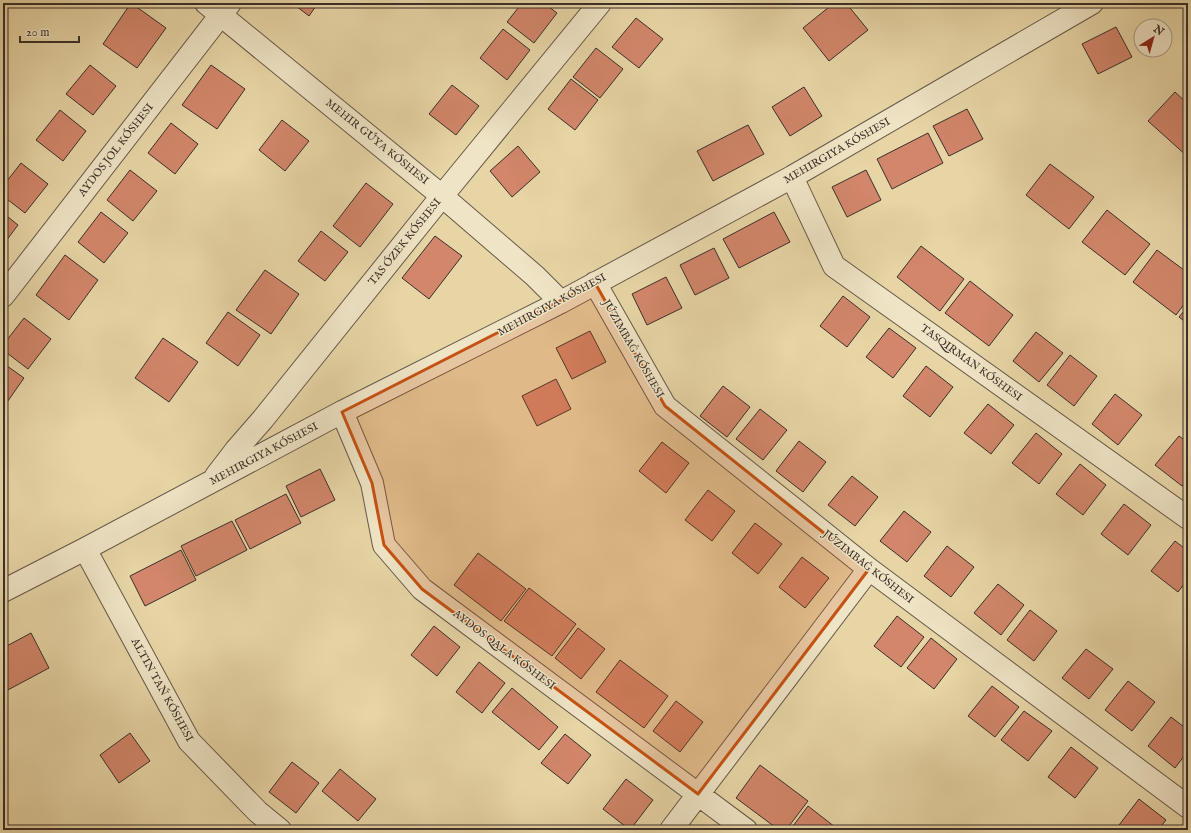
<svg xmlns="http://www.w3.org/2000/svg" width="1191" height="833" viewBox="0 0 1191 833" font-family="'IM FELL English',serif">
<style>
.building{fill:#d2866b;stroke:#3a2f28}
.lines{fill:none;stroke-linecap:round;stroke-linejoin:round}
.minor-casing{stroke:#655848;stroke-width:24}
.minor{stroke:#efe4c5;stroke-width:22}
.marked{fill:#c55112;fill-opacity:0.2;stroke:#c55112;stroke-width:3;stroke-linejoin:round}
.labels{text-anchor:middle;dominant-baseline:central;stroke-width:3;stroke-linejoin:round;paint-order:stroke}
.street-label{font-size:11px;fill:#3a2f28;stroke:#efe4c5}
</style>
<rect width="100%" height="100%" fill="#e7d5a6"/>
<filter id="stains"><feTurbulence type="fractalNoise" baseFrequency=".005" numOctaves="4"/><feColorMatrix values="0 0 0 0 .2 0 0 0 0 .09 0 0 0 0 .02 0 0 0 .5 -.17"/></filter>
<radialGradient id="worn" r=".72"><stop offset=".6" stop-color="#630" stop-opacity="0"/><stop offset="1" stop-color="#630" stop-opacity=".3"/></radialGradient>
<!-- building -->
<path class="building" d="M131 3 166 28 137 68 103 44Z
M292 3H318L309 16Z
M522 3H544L557 13 534 43 507 22Z
M834 3H846L868 30 829 61 803 28Z
M636 18 663 39 639 68 612 47Z
M1116 27 1132 57 1098 74 1082 44Z
M503 29 530 50 507 80 480 58Z
M596 48 623 69 600 98 573 77Z
M90 65 116 86 93 115 66 94Z
M211 65 245 89 217 129 182 105Z
M571 79 598 100 575 130 548 109Z
M452 85 479 106 456 135 429 114Z
M804 87 822 116 790 136 772 107Z
M1175 92 1188 104V157L1148 121Z
M967 109 983 139 949 156 933 126Z
M60 110 86 131 63 161 36 140Z
M282 120 309 141 285 171 259 150Z
M171 123 198 144 175 174 148 153Z
M748 125 764 154 713 181 697 151Z
M928 133 943 163 892 189 877 159Z
M518 146 540 172 512 197 490 171Z
M21 163 48 184 25 213 3 196V186Z
M1050 164 1094 197 1069 229 1026 195Z
M130 170 157 191 133 221 107 200Z
M866 170 881 200 847 217 832 187Z
M366 183 393 204 360 247 333 226Z
M1107 210 1150 244 1125 275 1082 242Z
M101 212 128 233 104 263 78 242Z
M774 212 790 242 739 268 723 239Z
M3 213 18 225 3 245Z
M321 231 348 252 325 281 298 261Z
M435 236 462 256 429 299 402 278Z
M921 246 964 279 940 311 897 277Z
M714 248 729 278 695 295 680 265Z
M1157 250 1188 273V299L1176 315 1133 282Z
M65 255 98 280 69 320 36 295Z
M265 270 299 294 271 334 236 310Z
M666 277 682 308 647 325 632 294Z
M970 281 1013 315 989 346 945 313Z
M843 296 870 317 847 347 820 326Z
M1188 306V324L1179 317Z
M228 312 260 335 238 366 206 343Z
M24 318 51 339 28 369 3 350V345Z
M889 328 916 348 893 378 866 357Z
M590 331 606 362 572 379 556 348Z
M1036 332 1063 353 1039 382 1013 361Z
M163 338 198 362 169 402 135 378Z
M1070 355 1097 376 1074 406 1047 385Z
M3 363 24 378 3 408Z
M926 366 953 387 930 417 903 396Z
M556 379 571 409 537 426 522 396Z
M723 386 750 407 727 437 700 416Z
M1115 394 1142 415 1118 445 1092 424Z
M988 404 1014 425 991 454 964 433Z
M760 409 787 430 763 460 736 439Z
M1036 433 1062 454 1039 484 1012 463Z
M1179 436 1188 443V479L1182 486 1155 465Z
M799 441 826 462 803 492 776 471Z
M662 442 689 463 666 493 639 471Z
M1080 464 1106 485 1083 515 1056 494Z
M320 469 335 500 301 517 286 486Z
M852 476 878 497 855 526 828 505Z
M708 490 735 511 712 541 685 520Z
M286 494 301 523 250 549 235 520Z
M1124 504 1151 525 1128 555 1101 534Z
M904 511 931 532 907 562 880 541Z
M232 521 247 550 196 576 181 546Z
M755 523 782 544 758 574 732 553Z
M1175 541 1188 551V579L1178 592 1151 571Z
M947 546 974 567 951 597 924 576Z
M181 550 196 580 145 606 130 576Z
M478 553 526 589 501 621 454 585Z
M802 557 829 578 805 608 779 587Z
M998 584 1024 605 1001 635 974 613Z
M529 588 576 624 552 656 504 621Z
M1030 610 1057 631 1034 661 1007 640Z
M897 616 924 637 901 667 874 646Z
M434 626 460 647 437 676 411 655Z
M578 628 605 649 581 679 555 658Z
M31 633 49 668 4 692 3 648Z
M931 638 957 659 934 689 907 668Z
M1086 649 1113 669 1089 699 1062 678Z
M620 660 668 696 644 728 596 692Z
M479 662 505 683 482 713 456 692Z
M1128 681 1155 702 1132 731 1105 710Z
M992 686 1019 707 995 737 968 716Z
M512 688 558 727 539 750 492 712Z
M676 701 703 722 680 752 653 731Z
M1024 711 1052 731 1028 761 1001 740Z
M1171 717 1188 730V751L1175 768 1148 746Z
M130 733 150 761 119 783 100 755Z
M565 734 591 755 568 784 541 763Z
M1071 747 1098 768 1075 798 1048 777Z
M292 762 319 783 296 813 269 792Z
M760 765 808 801 786 830H779L736 798Z
M340 769 376 799 358 821 322 791Z
M626 779 653 800 630 830 603 809Z
M1139 799 1166 820 1158 830H1118L1116 829Z
M808 806 835 827 833 830H790Z"/>
<g class="lines">
<defs>
<path id="minor" d="M206 3 442 196 535 276 561 302
M792 177 834 266 1188 518
M595 283 665 406 869 569 1188 807
M3 296 230 3
M342 412 372 483 384 545 422 589 746 830
M216 476 236 450 263 419 442 196 600 3
M85 549 189 741 258 812 280 830
M3 591 85 549 342 412 561 302 792 177 1092 3
M671 830 869 569"/>
</defs>
<!-- minor casing -->
<use href="#minor" class="minor-casing"/>
<!-- minor -->
<use href="#minor" class="minor"/>
</g>
<!-- marked area -->
<path class="marked" d="M595 283 665 406 869 569 698 794 422 589 384 545 372 483 342 412Z"/>
<g class="labels">
<!-- street labels -->
<g class="street-label">
<text transform="translate(377 142) rotate(39)">MEHIR GÚYА KÓSHESI</text>
<text transform="translate(116 150) rotate(-52)">AYDOS JOL KÓSHESI</text>
<text transform="translate(837 151) rotate(-30)">MEHIRGIYA KÓSHESI</text>
<text transform="translate(405 242) rotate(-51)">TAS ÓZEK KÓSHESI</text>
<text transform="translate(552 305) rotate(-28)">MEHIRGIYA KÓSHESI</text>
<text transform="translate(633 349) rotate(60)">JÚZIMBAǴ KÓSHESI</text>
<text transform="translate(971 363) rotate(36)">TASQIRMAN KÓSHESI</text>
<text transform="translate(264 454) rotate(-28)">MEHIRGIYA KÓSHESI</text>
<text transform="translate(868 567) rotate(38)">JÚZIMBAǴ KÓSHESI</text>
<text transform="translate(504 650) rotate(37)">AYDOS QALA KÓSHESI</text>
<text transform="translate(162 690) rotate(61)">ALTIN TAŃ KÓSHESI</text>
</g>
</g>
<!-- margin -->
<rect width="1191" height="833" fill="none" stroke="#e7d5a6" stroke-width="16"/>
<rect x="4" y="4" width="1183" height="825" fill="none" stroke="#3a2f28" stroke-width="2"/>
<rect x="8" y="8" width="1175" height="817" fill="none" stroke="#3a2f28"/>
<!-- north arrow -->
<g transform="translate(1153 38) rotate(37)"><circle r="19" fill="#efe4c5" stroke="#a79c86"/>
<path d="M0-3L7 15L0 10L-7 15Z" fill="#8f2418"/>
<text y="-6" font-size="11" font-weight="bold" text-anchor="middle" fill="#3a2f28">N</text>
</g>
<!-- scale -->
<path d="M20 36v6h59v-6" fill="none" stroke="#3a2f28" stroke-width="2"/>
<text x="26" y="36" font-size="12" fill="#3a2f28" stroke="#efe4c5" stroke-width="3" paint-order="stroke">20 m</text>
<rect width="100%" height="100%" filter="url(#stains)"/>
<rect width="100%" height="100%" fill="url(#worn)"/>
</svg>
